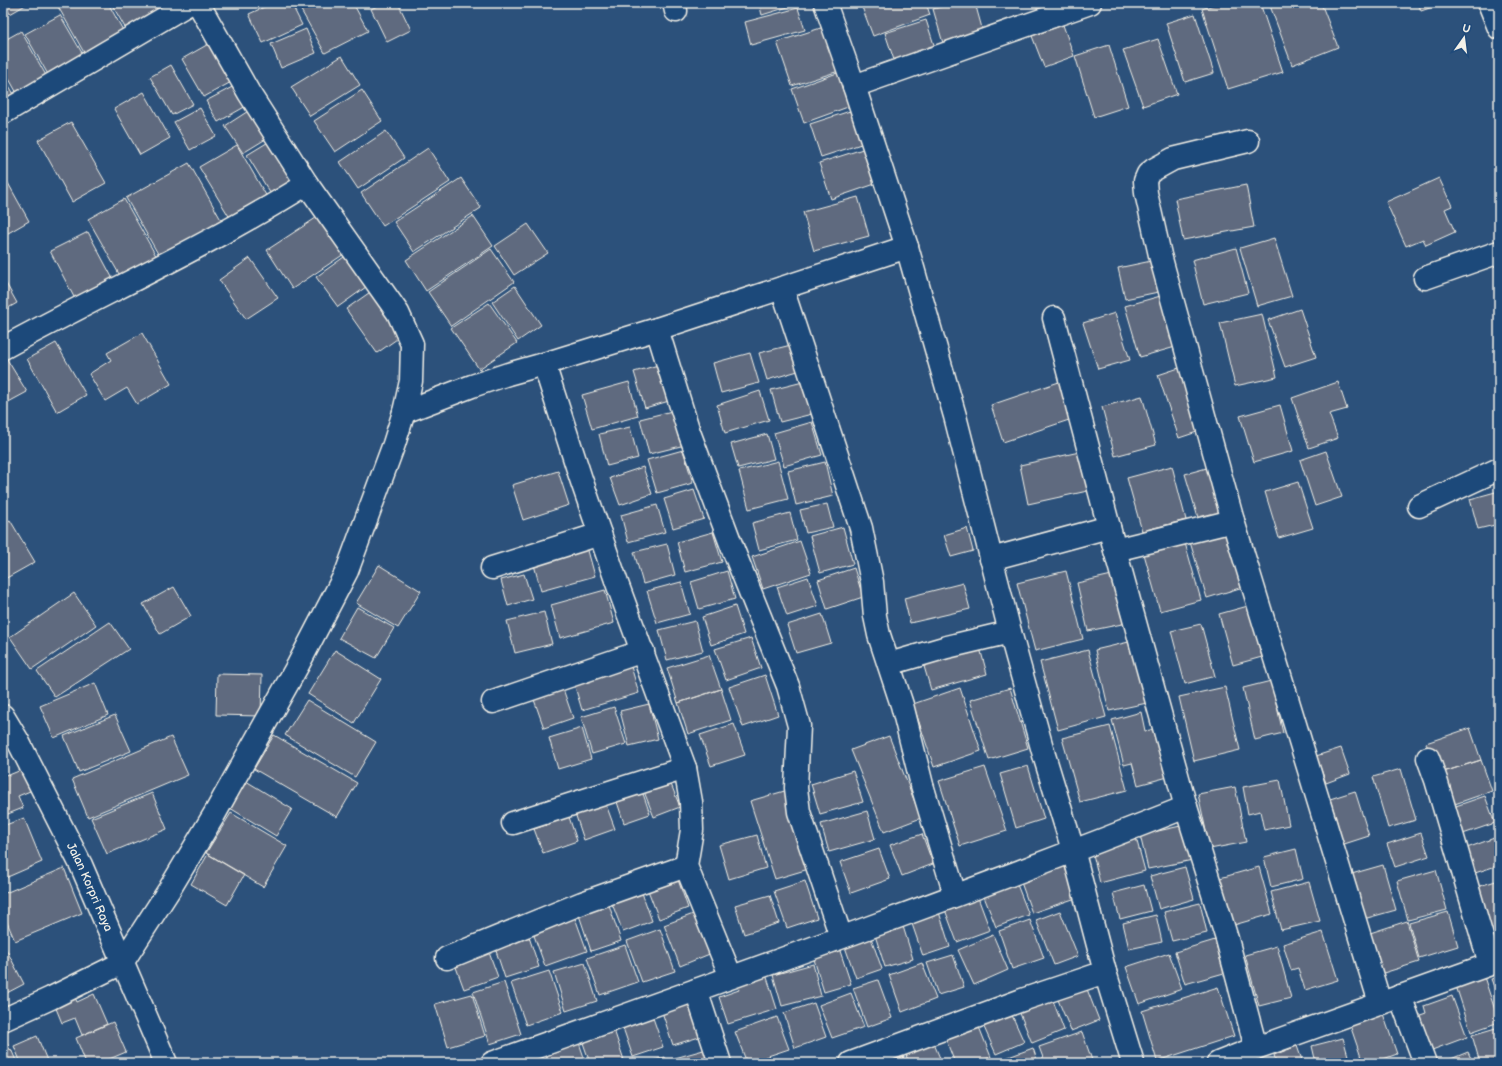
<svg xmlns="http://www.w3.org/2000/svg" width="1502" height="1066" viewBox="0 0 1502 1066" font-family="'Balsamiq Sans',sans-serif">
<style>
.building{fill:#5f6b7f;stroke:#f4f1e8}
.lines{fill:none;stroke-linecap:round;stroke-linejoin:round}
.minor-casing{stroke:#f4f1e8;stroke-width:25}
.minor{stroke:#1f4a7a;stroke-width:22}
.labels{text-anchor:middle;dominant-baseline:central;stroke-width:3;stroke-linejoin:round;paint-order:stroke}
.street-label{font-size:12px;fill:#f4f1e8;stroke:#1f4a7a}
</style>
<rect width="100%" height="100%" fill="#2c517b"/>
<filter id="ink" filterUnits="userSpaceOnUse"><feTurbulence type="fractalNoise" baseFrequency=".025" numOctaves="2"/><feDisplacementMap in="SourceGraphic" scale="8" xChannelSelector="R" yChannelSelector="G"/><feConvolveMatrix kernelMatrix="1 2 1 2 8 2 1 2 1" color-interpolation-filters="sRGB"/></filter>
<g filter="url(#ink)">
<!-- building -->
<path class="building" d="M4 3H29L10 14Z
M56 3H108L125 34 86 56Z
M111 3H154L160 13 127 31Z
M156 3H173L160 10Z
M273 3H291L302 25 263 43 249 14Z
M297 3H353L368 31 325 53Z
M383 3H398L411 30 387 42 371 9Z
M759 3H801L762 15Z
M871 3H926L930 15 873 36 862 7Z
M955 3H975L985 39 945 50 933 9Z
M1219 3H1260L1283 72 1228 89 1202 9Z
M1269 3H1321L1338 47 1292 65Z
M1418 3H1444L1421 11Z
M3 6 7 13 3 15Z
M798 8 805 30 751 45 745 22Z
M1195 14 1214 73 1185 82 1166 23Z
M60 15 85 58 50 78 25 34Z
M926 20 935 48 897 69 885 33Z
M1063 25 1074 56 1044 67 1032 36Z
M827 26 842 70 792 86 777 42Z
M306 29 316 53 281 68 271 44Z
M21 31 48 79 18 95 3 68V41Z
M1158 39 1177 94 1143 106 1123 50Z
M212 42 233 81 204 97 182 59Z
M1109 45 1128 106 1094 117 1075 56Z
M342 56 360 85 310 116 291 87Z
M171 65 193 104 172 115 150 77Z
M843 71 856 104 804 123 792 89Z
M3 75 16 98 3 105Z
M236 85 248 105 218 122 206 101Z
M362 90 382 121 335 152 314 121Z
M144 92 170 138 140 155 114 109Z
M256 106 274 134 243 153 225 126Z
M200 108 216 136 190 150 174 122Z
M850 111 861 144 821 157 810 124Z
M71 122 106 183 72 202 38 140Z
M386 131 404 158 358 189 340 162Z
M275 138 299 180 272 196 247 155Z
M237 145 267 197 230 218 199 167Z
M869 147 881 182 831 199 819 163Z
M428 148 450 182 383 226 361 193Z
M189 163 224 225 161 259 126 198Z
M3 174 29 221 3 236Z
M461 178 481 208 414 252 394 222Z
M1439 178 1452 206 1445 209 1455 232 1426 245 1423 239 1406 246 1386 202Z
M1246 185 1254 227 1183 240 1175 199Z
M858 197 869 236 814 251 803 212Z
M124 199 159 261 123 281 88 219Z
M322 214 347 252 292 289 267 250Z
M473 216 493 246 426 291 406 260Z
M528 224 548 253 514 275 495 246Z
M88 232 113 279 75 299 50 251Z
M1274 238 1292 296 1257 306 1240 248Z
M1236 248 1248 293 1203 304 1192 260Z
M491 249 514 282 451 326 428 292Z
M351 252 373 282 338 307 316 277Z
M250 258 278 298 246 319 219 280Z
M1156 260 1163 291 1125 299 1118 268Z
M3 278 17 303 3 311Z
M515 286 541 325 518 341 492 302Z
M376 288 407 332 377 353 346 309Z
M1164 295 1179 346 1140 357 1125 306Z
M489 303 517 343 479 369 451 328Z
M1300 309 1316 357 1285 367 1268 320Z
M1115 313 1130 360 1098 369 1083 323Z
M1262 314 1277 377 1235 386 1220 323Z
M142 333 171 384 137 404 127 388 105 401 89 374 111 360 107 353Z
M56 343 86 395 57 412 27 359Z
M791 345 798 371 767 380 759 353Z
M750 353 759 383 721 393 713 363Z
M5 356 27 392 3 405V357Z
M665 363 676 399 645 408 634 372Z
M1185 366 1206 429 1179 438 1158 375Z
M629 382 638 416 592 429 582 395Z
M803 382 812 414 780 422 771 390Z
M1059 382 1072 419 1003 442 991 405Z
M1338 382 1347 409 1329 414 1338 438 1309 448 1292 398Z
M760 391 769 420 725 433 717 405Z
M1142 396 1156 445 1115 456 1102 407Z
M1280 405 1293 451 1254 462 1240 416Z
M676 410 685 445 649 454 640 419Z
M812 422 822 455 784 466 774 433Z
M630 427 638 458 607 466 599 434Z
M767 434 774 459 738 468 731 444Z
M683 450 693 483 657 493 647 460Z
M1084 451 1092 490 1028 504 1020 465Z
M1326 451 1342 497 1315 506 1300 460Z
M778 461 788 499 749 509 739 471Z
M825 462 833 496 796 505 788 471Z
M1172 466 1186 520 1142 531 1127 478Z
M1214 466 1228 512 1199 521 1185 474Z
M643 467 652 494 620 505 610 478Z
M558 471 569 505 523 520 512 485Z
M1298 482 1313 528 1279 538 1265 492Z
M694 490 704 519 673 528 664 499Z
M1499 491V524L1478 529 1470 499Z
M827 504 833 527 806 533 800 510Z
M657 505 665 532 628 542 621 515Z
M790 513 797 540 759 550 752 523Z
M10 520 35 562 3 580V524Z
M843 527 853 564 820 573 810 536Z
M967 528 973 551 951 557 944 535Z
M1226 531 1243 587 1207 598 1190 542Z
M713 532 722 562 685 572 677 542Z
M800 541 811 573 763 589 752 557Z
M1185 543 1201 600 1160 611 1144 554Z
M667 544 675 575 643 584 634 552Z
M587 547 595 576 541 591 533 561Z
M379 565 421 591 398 628 356 603Z
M854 568 863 597 827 609 818 580Z
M727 571 735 599 699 609 691 582Z
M1066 571 1083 639 1035 651 1017 583Z
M524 574 532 599 508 606 501 580Z
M1116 574 1127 623 1088 631 1077 583Z
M808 577 818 606 787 616 777 587Z
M681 582 690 614 657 623 647 591Z
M963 583 970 609 910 623 904 598Z
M174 587 191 616 160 634 143 604Z
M605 590 614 623 560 638 551 605Z
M74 593 96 625 32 669 10 637Z
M735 606 744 634 711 645 702 617Z
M1248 606 1262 657 1233 665 1219 614Z
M357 607 394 628 376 658 339 638Z
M544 612 552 644 515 653 507 621Z
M822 614 831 643 796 653 787 625Z
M695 621 703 651 667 660 659 630Z
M110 622 129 649 55 697 37 671Z
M1201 624 1215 676 1185 684 1171 631Z
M751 638 761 668 726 680 715 649Z
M1133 641 1147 703 1109 711 1095 650Z
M980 648 987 674 931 690 923 663Z
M335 650 381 679 354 723 308 694Z
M1088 650 1106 717 1058 730 1040 662Z
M709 655 721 689 678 703 667 668Z
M629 660 639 693 582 710 572 677Z
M217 674 262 675 261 716 216 715Z
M765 675 778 715 743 727 729 687Z
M1271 681 1283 733 1255 740 1243 688Z
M95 683 108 715 54 738 40 706Z
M561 683 573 718 544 728 532 694Z
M1225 687 1240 750 1194 761 1179 697Z
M960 688 981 751 934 767 913 704Z
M1010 688 1028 748 989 760 970 700Z
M721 689 731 720 688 734 678 703Z
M307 700 376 742 355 777 285 735Z
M649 704 658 739 629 746 620 711Z
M614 707 626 744 592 754 581 717Z
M1141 712 1145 731 1155 729 1168 777 1138 785 1132 763 1124 765 1112 720Z
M115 715 131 751 79 772 64 736Z
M734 724 745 755 711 766 700 735Z
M1110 726 1127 790 1080 802 1062 738Z
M582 728 591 759 558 769 549 738Z
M1470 728 1481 760 1437 774 1426 743Z
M274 735 357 783 337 817 254 769Z
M889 736 921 818 884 832 851 750Z
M171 737 188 775 88 817 72 779Z
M1341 748 1350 774 1326 783 1316 756Z
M1481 760 1492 791 1449 806 1437 774Z
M1028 766 1044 819 1016 828 1000 774Z
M985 767 1007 831 960 846 939 781Z
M26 768 35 789 18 796 23 808 3 816V776L8 774 9 775Z
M1401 769 1416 820 1388 828 1373 777Z
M853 771 863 802 820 814 811 784Z
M669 779 680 807 654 817 643 789Z
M1280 780 1289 825 1264 830 1260 811 1248 814 1243 787Z
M246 781 292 809 276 836 230 808Z
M1235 787 1246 842 1210 849 1198 794Z
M641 788 650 814 624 823 615 796Z
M788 790 812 868 775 879 750 801Z
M1355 791 1369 836 1335 847 1328 825 1337 822 1330 799Z
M152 793 167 829 107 854 91 818Z
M1485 796 1495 823 1460 835 1450 808Z
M604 799 615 829 584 840 574 810Z
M867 811 875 839 829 852 821 824Z
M231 813 287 846 263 887 206 853Z
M569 817 577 841 543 853 534 829Z
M24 818 42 862 3 879V826Z
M1185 825 1193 860 1148 869 1140 835Z
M1421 833 1429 856 1395 867 1387 844Z
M922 834 933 864 902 876 890 845Z
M1135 834 1145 871 1100 883 1091 846Z
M757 835 766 868 729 879 719 845Z
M1497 837 1499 842V865L1475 873 1467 848Z
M879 849 890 879 851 893 840 862Z
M1296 849 1303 879 1271 887 1264 857Z
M208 854 244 875 227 905 191 884Z
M1062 859 1076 898 1032 913 1018 874Z
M1383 865 1396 910 1360 920 1348 875Z
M1185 867 1194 899 1159 909 1150 876Z
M1259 867 1272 914 1227 927 1213 880Z
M64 868 82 913 15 941 3 913V894Z
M1436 870 1447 910 1408 920 1397 881Z
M676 874 688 908 659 919 646 885Z
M1499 880V933L1486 937 1470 889Z
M805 881 817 918 787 928 774 891Z
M1016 882 1029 915 996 927 983 894Z
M1309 882 1320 921 1281 930 1271 892Z
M1144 885 1151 911 1120 919 1113 893Z
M641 890 652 921 623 932 611 901Z
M770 895 779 923 744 934 735 905Z
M977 895 990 930 957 942 944 907Z
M608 902 621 941 591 951 578 912Z
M1200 903 1207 933 1172 941 1164 912Z
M938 909 950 947 923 956 910 918Z
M1060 911 1078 956 1054 965 1036 920Z
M1448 912 1458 946 1419 958 1409 923Z
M696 913 712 953 680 966 664 925Z
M574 915 587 951 545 966 532 930Z
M1156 915 1162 942 1129 949 1123 923Z
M1030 920 1044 958 1012 969 999 931Z
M1407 921 1419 962 1377 975 1364 935Z
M902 923 913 959 885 967 874 932Z
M660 929 675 971 642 982 627 941Z
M527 931 539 967 505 978 493 942Z
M1323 932 1338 980 1305 990 1298 968 1291 970 1283 944Z
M870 935 882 969 856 978 844 944Z
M993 935 1008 970 974 985 958 950Z
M1215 940 1224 973 1185 984 1175 952Z
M3 943 24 984 3 995Z
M625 945 638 982 600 995 587 958Z
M1277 946 1291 998 1259 1006 1245 955Z
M487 947 498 977 464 989 453 959Z
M839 948 851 984 824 992 813 956Z
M1169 953 1182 989 1139 1004 1126 967Z
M953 955 964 987 938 995 927 963Z
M585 963 597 1001 566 1011 554 972Z
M922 963 936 999 902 1012 889 975Z
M813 964 821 996 782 1006 773 975Z
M764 968 777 1009 728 1024 719 997 739 990 734 978Z
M549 971 563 1012 526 1025 511 983Z
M1484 977 1499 1022 1471 1032 1456 986Z
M1499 977V1000L1491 979Z
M878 980 892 1018 867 1027 853 988Z
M504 982 521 1034 490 1044 473 992Z
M1085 984 1099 1020 1071 1031 1056 995Z
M1218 987 1234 1036 1157 1061 1142 1011Z
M73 993 77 1002 94 994 107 1024 82 1035 75 1018 62 1023 53 1001Z
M851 993 864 1027 832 1038 819 1005Z
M472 994 485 1036 448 1047 435 1004Z
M1452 996 1467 1037 1424 1053 1412 1018 1426 1013 1424 1006Z
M1052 998 1064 1030 1032 1043 1019 1011Z
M694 999 706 1035 673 1045 661 1009Z
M814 1003 826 1037 795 1048 784 1013Z
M1382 1011 1397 1054 1373 1063H1363L1349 1022Z
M651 1012 663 1047 633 1057 621 1022Z
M1011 1013 1024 1042 996 1054 983 1025Z
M777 1017 789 1049 765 1057 768 1063H747L735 1032Z
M113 1022 126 1052 100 1063H86L76 1038Z
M613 1027 625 1063H590L581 1037Z
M979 1027 991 1057 976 1063H955L946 1040Z
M1499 1027V1063H1480L1472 1035Z
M1082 1032 1093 1063H1045L1039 1047Z
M4 1036 10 1050 11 1049 17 1063H3Z
M37 1036 48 1063H21L14 1046Z
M577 1037 586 1063H549L543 1048Z
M1343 1038 1350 1063H1316L1312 1046Z
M932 1039 942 1063H909L904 1050Z
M1297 1046 1303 1063H1276L1274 1055Z
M1033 1048 1038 1063H995V1062Z
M707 1049 712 1063H676L675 1058Z
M538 1050 543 1063H505Z
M901 1052 906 1063H873Z
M1468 1052 1473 1063H1441Z
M665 1057 667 1063H645Z"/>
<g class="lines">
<defs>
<g id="minor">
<path d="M674 3 676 11"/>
<path d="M825 3 854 86 1090 3"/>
<path d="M1489 3 1499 28"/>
<path d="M854 86 907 247 955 416 1010 632 1044 755 1073 850 1105 972 1133 1063"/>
<path d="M3 113 190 3"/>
<path d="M1248 141 1173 159 1153 170 1148 174 1145 181 1146 193 1160 255 1233 521 1380 1003"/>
<path d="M1425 278 1499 252"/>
<path d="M782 288 861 528 872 582 875 616 879 635 902 705 922 785 955 895"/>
<path d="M1054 318 1115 550 1186 807 1227 939 1256 1048"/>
<path d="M657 329 689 432 734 552 788 686 799 726 796 788 799 812 841 937"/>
<path d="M3 348C104 293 210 245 307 184"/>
<path d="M544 364 581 479 618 586 685 768 691 802 692 830 686 866 731 977"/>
<path d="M404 412 472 386 508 374 544 364 657 329 907 247"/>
<path d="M1419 506 1499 469"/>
<path d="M1115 550 1233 521"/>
<path d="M991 559 1109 527"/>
<path d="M492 568 600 534"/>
<path d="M889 664 947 647 1010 632"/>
<path d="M493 702 643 651"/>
<path id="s1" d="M3 716 18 741 81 865 166 1063"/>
<path d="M1428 758 1436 780 1490 964"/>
<path d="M513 823 685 768"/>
<path d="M447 958 582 903 686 866"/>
<path d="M696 990 720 1063"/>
<path d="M1400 996 1425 1063"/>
<path d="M3 1020 51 998 122 963 169 890 214 815 298 665 347 571 394 444 404 412 411 381 412 344 398 313 307 184 249 93 198 3"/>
<path d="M492 1063C724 980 957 898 1186 807"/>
<path d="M851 1063 1022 1000 1105 972"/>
<path d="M1218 1063 1256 1048 1499 961"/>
</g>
</defs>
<!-- minor casing -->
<use href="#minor" class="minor-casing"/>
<!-- minor -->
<use href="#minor" class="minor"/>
</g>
</g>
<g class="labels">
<!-- street labels -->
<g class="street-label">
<text stroke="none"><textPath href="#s1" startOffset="192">Jalan Korpri Raya</textPath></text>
</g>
</g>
<!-- margin -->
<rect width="1502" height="1066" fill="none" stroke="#1f4a7a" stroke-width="16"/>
<rect x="8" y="8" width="1486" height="1050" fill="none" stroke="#f4f1e8" stroke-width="1.5" filter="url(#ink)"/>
<!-- north arrow -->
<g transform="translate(1464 38) rotate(14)" stroke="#1f4a7a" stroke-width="3" paint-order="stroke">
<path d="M0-3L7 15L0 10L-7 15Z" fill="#f4f1e8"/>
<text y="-6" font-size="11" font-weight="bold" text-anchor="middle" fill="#f4f1e8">U</text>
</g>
</svg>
